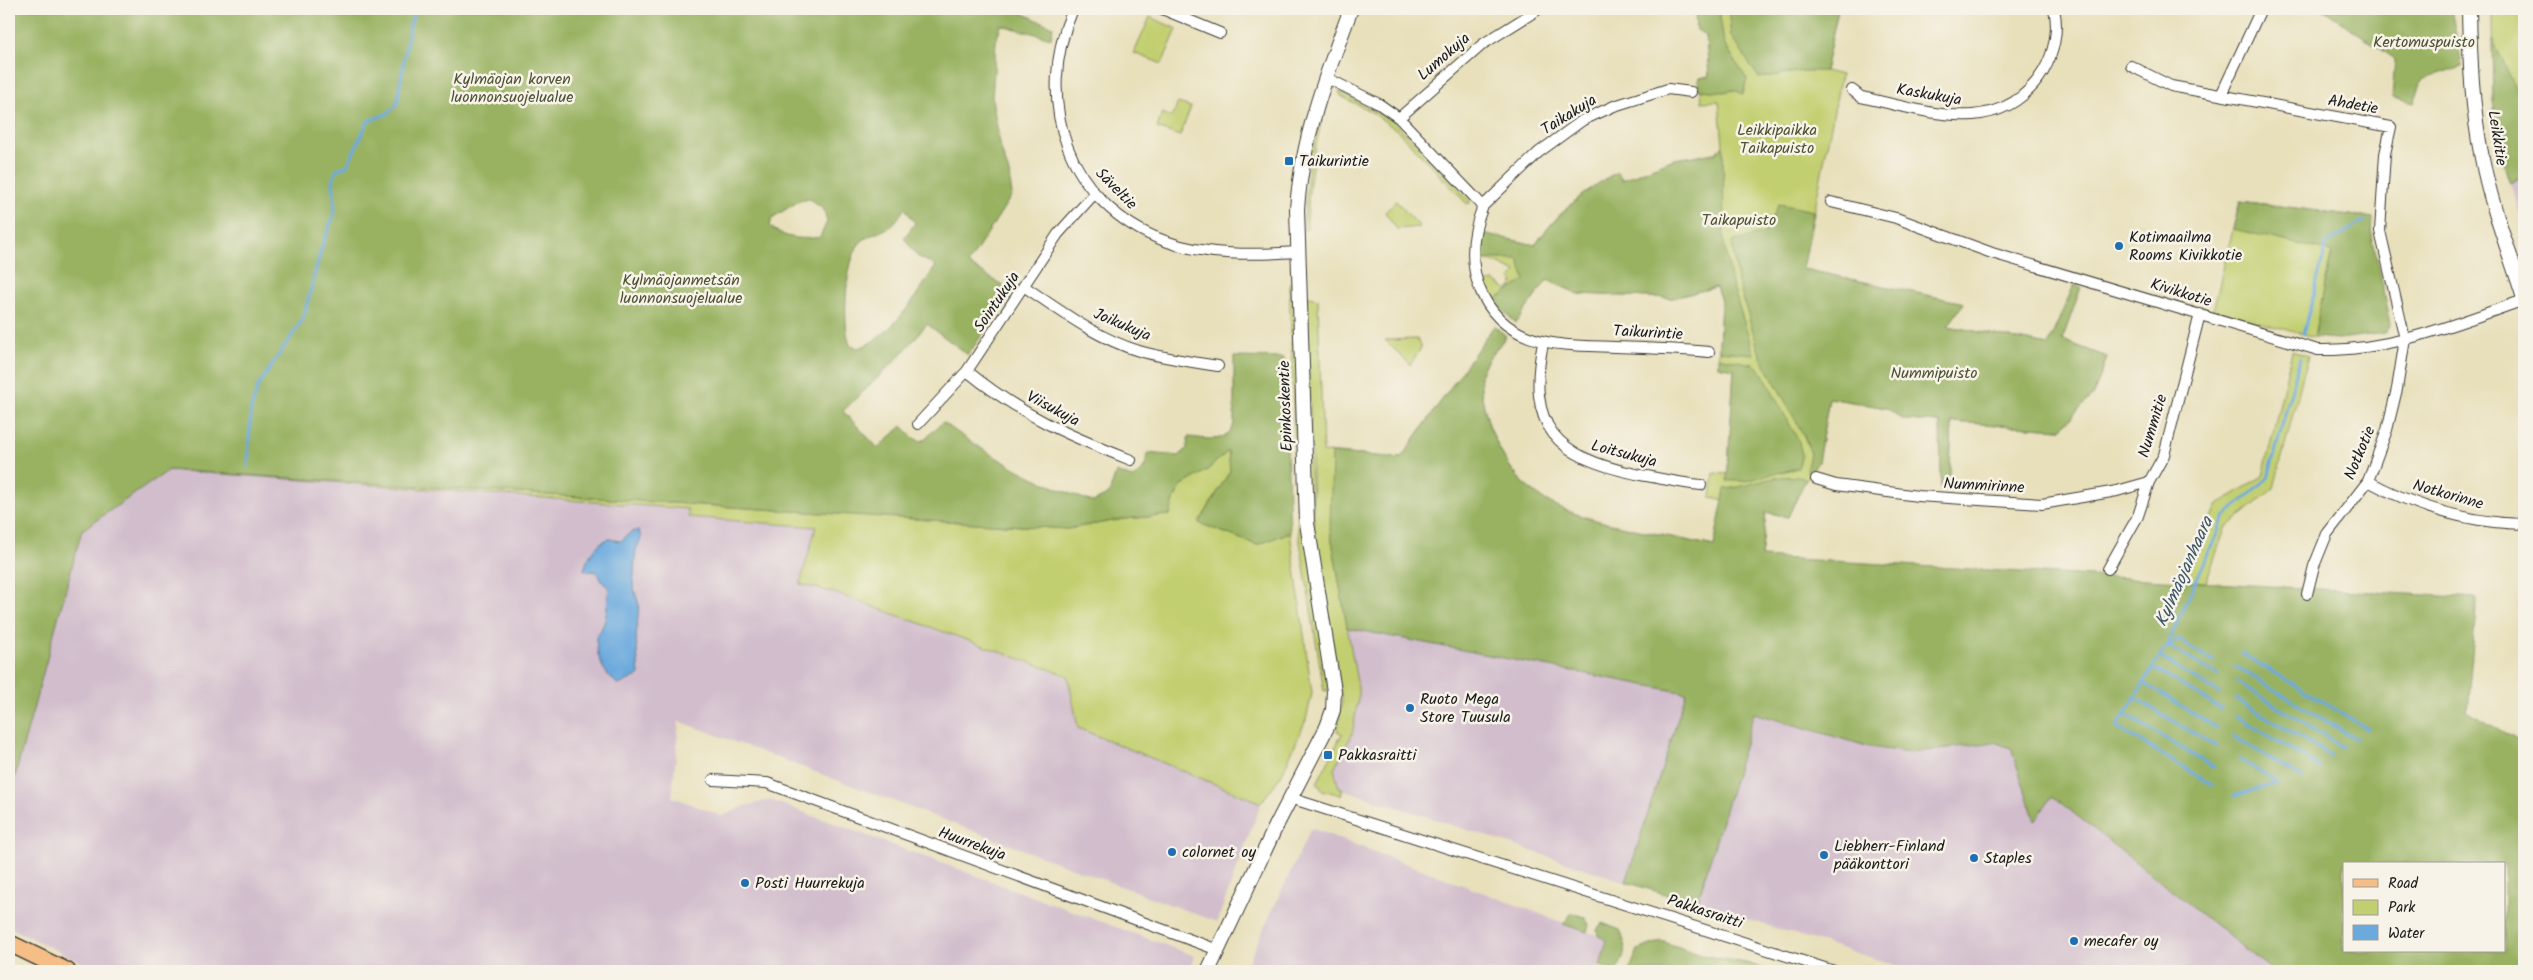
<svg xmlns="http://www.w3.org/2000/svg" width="2533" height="980" viewBox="0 0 2533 980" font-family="Kalam,sans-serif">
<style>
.industrial{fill:#d1bdcc}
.green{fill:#c2cf70;stroke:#6f7646}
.forest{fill:#99b262;stroke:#5a673f;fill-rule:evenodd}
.water{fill:#6caade;stroke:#44637d}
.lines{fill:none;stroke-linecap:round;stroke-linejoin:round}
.stream{stroke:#6caade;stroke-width:3}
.minor-casing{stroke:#3b3934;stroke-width:12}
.tertiary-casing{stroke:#3b3934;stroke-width:16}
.primary-casing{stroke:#3b3934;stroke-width:19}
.minor{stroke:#fff;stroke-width:10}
.tertiary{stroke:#fff;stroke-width:14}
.primary{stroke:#f6be87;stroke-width:16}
.poi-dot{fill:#1f6fb2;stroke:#f7f3e8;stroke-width:2}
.labels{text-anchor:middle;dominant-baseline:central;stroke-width:5;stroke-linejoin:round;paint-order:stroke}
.park-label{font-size:16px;fill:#4e5235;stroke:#f7f3e8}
.street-label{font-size:16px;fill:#1c1c1c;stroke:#f7f3e8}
.poi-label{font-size:16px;fill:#1c1c1c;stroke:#f7f3e8;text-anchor:start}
.water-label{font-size:18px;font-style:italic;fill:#3c556a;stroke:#f7f3e8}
</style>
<rect width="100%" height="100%" fill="#f7f3e8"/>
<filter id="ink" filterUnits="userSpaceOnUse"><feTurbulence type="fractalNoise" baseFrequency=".02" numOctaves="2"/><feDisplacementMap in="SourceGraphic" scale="10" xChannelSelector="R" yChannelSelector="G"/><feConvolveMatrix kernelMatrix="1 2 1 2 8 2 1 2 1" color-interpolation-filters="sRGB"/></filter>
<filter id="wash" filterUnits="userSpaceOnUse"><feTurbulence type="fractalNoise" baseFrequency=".0096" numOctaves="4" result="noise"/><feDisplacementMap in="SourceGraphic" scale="20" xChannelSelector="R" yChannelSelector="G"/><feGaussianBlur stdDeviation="1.12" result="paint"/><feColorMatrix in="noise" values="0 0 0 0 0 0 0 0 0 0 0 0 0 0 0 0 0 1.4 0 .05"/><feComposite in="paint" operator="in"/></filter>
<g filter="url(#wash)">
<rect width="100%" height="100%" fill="#e8e0bb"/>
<!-- industrial -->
<path class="industrial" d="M2524 175V222L2510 183Z
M169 470 689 509 688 517 816 527 801 584 832 592 1068 677 1078 728 1261 803 1217 922 679 721 672 797 722 816 745 806 770 800 1195 956 1188 971H99L9 927V798L82 530Z
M1347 628 1686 693 1626 882 1339 788 1334 770 1352 734 1359 694Z
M1754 713 1870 747 1910 753 1994 742 2011 748 2035 821 2051 796 2273 971H1915L1697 904Z
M1311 828 1607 939 1598 971H1244Z"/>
<!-- green -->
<path class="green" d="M1695 9H1838L1825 71 1841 75 1803 269 1964 303 1948 326 2048 345 2074 285 2081 287 2062 340 2107 357 2094 393 2061 429 1952 422 1949 489 1941 488 1940 422 1904 420 1887 408 1829 398 1818 462 1799 490 1788 517 1766 512 1761 557 1330 529 1359 694 1352 734 1334 769 1339 788 1343 789 1341 795 1322 790 1317 783 1342 734 1337 731 1342 701 1314 531 1306 296 1318 299 1323 452 1401 458 1494 326 1506 336C1499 347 1486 359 1482 371 1477 385 1486 417 1491 430 1518 500 1561 513 1629 528 1657 534 1686 540 1714 546L1724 500 1711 497 1714 473 1728 474 1734 369 1718 366 1721 300 1716 287 1673 298 1579 294 1547 280 1516 323 1493 301 1484 283 1494 281 1508 290 1512 287 1513 282 1511 278 1516 272 1495 262 1478 261 1477 244 1480 233 1535 245C1557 213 1584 191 1617 172L1622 180 1674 159 1716 153 1723 145 1719 101 1702 102 1700 78 1709 76 1706 36 1696 29Z
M2492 9H2524V175L2510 183 2498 146 2493 99Z
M1150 17 1177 29 1162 64 1134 53Z
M1339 91 1393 121 1420 147 1471 202 1467 204 1398 131 1373 113 1341 96Z
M1178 103 1191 107 1180 136 1157 128 1162 113 1172 117Z
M1325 103 1326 106C1313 147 1308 186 1307 229L1303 230 1309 157Z
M1396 201 1420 227 1397 229 1385 212Z
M2240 201 2373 218 2332 252 2314 337 2213 310Z
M1294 280 1328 690 1324 691 1298 529 1289 284Z
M1417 339 1421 348 1410 365 1385 340Z
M2292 351 2308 356 2274 488 2225 529 2206 582 2184 581 2218 504 2263 476Z
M1229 450 1230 471 1199 523 1257 545 1290 532 1312 693 1306 720 1282 774 1261 803 1078 728 1068 676 832 592 800 584 816 527 688 517V509L169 470 1067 529 1124 519 1170 515 1175 497 1182 485 1206 471Z"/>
<!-- forest -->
<path class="forest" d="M9 9H1024L1022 13 1053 27 1051 38 1001 25 996 41 992 99 1001 149 1009 173 1012 195 968 264 1012 291 968 355 927 324 901 355 843 411 878 448 902 426 915 439 922 441 943 422C990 457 1038 483 1093 502L1109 494 1116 472 1132 478C1143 473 1147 465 1147 453L1179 456 1187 448 1188 437C1206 438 1226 445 1234 424V357L1284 358 1290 532 1257 545 1199 523 1230 471 1228 451 1206 471 1182 485 1175 497 1170 515 1124 519 1067 529 169 470 82 530 9 798ZM810 199 824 210 827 222 820 237C803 240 783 239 770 226L772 218 799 201ZM905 208 915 223 904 238 917 256 936 266C916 295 893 337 858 348L850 345C842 325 845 260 860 243 869 233 884 233 893 224 898 219 901 213 905 208Z
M1695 9H1719L1724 44 1747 79 1743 94 1734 90 1724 92 1699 90 1698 81 1700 78 1709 76 1706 36 1696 29Z
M1728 9H1838L1825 71H1802L1759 78 1731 36Z
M2323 9H2451L2462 66 2422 80 2414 103 2392 98 2395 59Z
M2492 39 2524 105V175L2510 183 2498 146 2493 99Z
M1723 145 1724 245 1732 284 1754 354 1719 351 1721 300 1716 287 1673 298 1579 294 1547 280 1516 323 1493 301 1525 280 1518 259H1481L1482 233 1535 245C1558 214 1583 191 1617 172L1622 180 1674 159 1716 153Z
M2240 201 2373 218 2372 236 2391 324 2385 333 2338 339 2314 337 2332 252 2233 229Z
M1779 204 1813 211 1803 269 1964 303 1948 326 2048 345 2074 285 2081 287 2062 340 2107 357 2094 393 2061 429 1952 422 1949 489 1941 488 1940 422 1904 420 1887 408 1829 398 1818 462 1810 473 1807 471 1810 452 1804 436 1760 355 1738 282 1732 242 1766 232Z
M1494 326 1506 336C1499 346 1486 359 1482 371 1477 385 1486 417 1491 430 1518 500 1561 513 1629 528 1657 534 1686 540 1714 546L1725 489C1751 487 1781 470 1806 479L1788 517 1766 512 1761 557 2477 598 2467 711 2524 744V971H2273L2052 796 2035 821 2011 748 1994 742 1910 753 1870 747 1754 713 1697 904 1626 882 1686 693 1347 628 1330 529 1332 453 1401 458ZM2344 864H2504V951H2344Z
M1718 357 1753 364 1760 369 1799 442 1802 455 1798 468 1746 481H1727L1734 369 1718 366Z
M1572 913 1584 917 1589 924 1587 932 1563 924Z
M1602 923 1620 930C1627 946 1626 956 1616 971L1600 966 1607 940 1598 936 1597 930Z
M1661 941 1702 955 1751 964 1767 971H1629L1638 950Z"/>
<!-- water -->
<path class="water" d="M639 530 641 539 636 549 633 585 639 605 636 638 639 675 619 685C601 671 597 658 596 637 609 621 606 607 609 587L603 583 597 572 584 570C586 560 597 541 609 539 612 539 618 541 621 541L631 532Z"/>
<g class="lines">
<!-- stream -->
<path class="stream" d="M2303 334 2327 243 2364 221
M248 466 251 409 258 386 303 319 322 246 335 212 333 179 337 169 347 166 368 121 387 114 397 104 409 29 415 9
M2167 646 2218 675
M2167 646 2179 640 2214 662
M2241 653 2368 729
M2160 657 2219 693
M2235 666 2356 739
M2153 668 2221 709
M2237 682 2343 747
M2144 683 2217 728
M2135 698 2217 747
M2236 699 2331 756
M2125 714 2213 767
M2236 716 2320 767
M2233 736 2303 778
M2212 785 2117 727 2169 641 2225 516 2268 478 2300 358
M2234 796 2278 783 2239 759"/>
</g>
</g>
<g filter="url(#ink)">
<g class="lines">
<defs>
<path id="minor" d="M1073 9C1033 101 1067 205 1165 241 1205 256 1255 255 1297 252
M1162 9 1220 33
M2131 66 2171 86 2391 127 2385 154 2380 231 2405 339 2397 389 2387 430 2368 481 2327 534 2314 566 2307 594
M1325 77 1379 104 1399 118 1483 206C1472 233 1469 259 1479 287 1503 348 1560 345 1614 347 1646 348 1678 349 1709 352
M1852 90 1861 97C1924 110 2000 141 2043 72 2054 53 2059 30 2054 9
M2221 95 2261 9
M1399 118 1483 44 1539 9
M1831 202 1896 218 1992 253 2318 350C2389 352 2458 323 2524 300
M1483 206 1539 152 1583 120 1614 106 1668 89 1691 92
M1025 287C1061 311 1096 338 1139 351 1164 358 1191 362 1218 366
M1543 343C1526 427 1556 457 1636 474 1658 478 1679 483 1701 485
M967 371C1021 415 1067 435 1131 460
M918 424 967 371 1058 234 1095 193
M1816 479 1836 485 1918 496 2042 504 2117 491 2149 482
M2368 481C2416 507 2469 523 2524 524
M2108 569 2138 516 2149 482 2164 455 2200 314
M713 780 767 783 1218 950
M1290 798 1834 971"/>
<path id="tertiary" d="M2469 9C2470 59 2472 109 2482 158 2491 206 2509 251 2524 298
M1208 971 1276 826 1327 727 1333 710 1334 691 1307 523 1297 209C1302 138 1326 75 1351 9"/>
<path id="primary" d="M9 943 67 971"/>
</defs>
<!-- minor casing -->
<use href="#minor" class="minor-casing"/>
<!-- tertiary casing -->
<use href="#tertiary" class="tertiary-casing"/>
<!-- primary casing -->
<use href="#primary" class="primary-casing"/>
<!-- minor -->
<use href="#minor" class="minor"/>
<!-- tertiary -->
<use href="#tertiary" class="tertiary"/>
<!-- primary -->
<use href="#primary" class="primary"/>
</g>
</g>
<!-- markers -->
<g class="poi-dot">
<rect x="1284" y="156" width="10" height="10" rx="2.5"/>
<circle cx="2119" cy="246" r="5"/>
<circle cx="1410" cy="708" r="5"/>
<rect x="1323" y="750" width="10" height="10" rx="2.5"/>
<circle cx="1172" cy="852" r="5"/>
<circle cx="1824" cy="855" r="5"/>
<circle cx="1974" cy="858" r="5"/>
<circle cx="745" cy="883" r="5"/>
<circle cx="2074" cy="941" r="5"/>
</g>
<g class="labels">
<!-- park labels -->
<g class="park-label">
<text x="2424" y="42">Kertomuspuisto</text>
<text x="512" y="79">Kylmäojan korven<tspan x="512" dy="18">luonnonsuojelualue</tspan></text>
<text x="1777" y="130">Leikkipaikka<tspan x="1777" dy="18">Taikapuisto</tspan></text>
<text x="1739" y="220">Taikapuisto</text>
<text x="681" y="280">Kylmäojanmetsän<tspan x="681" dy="18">luonnonsuojelualue</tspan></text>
<text x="1934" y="373">Nummipuisto</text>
</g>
<!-- street labels -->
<g class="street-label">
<text transform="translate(1444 57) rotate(-41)">Lumokuja</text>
<text transform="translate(1929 95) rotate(10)">Kaskukuja</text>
<text transform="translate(2353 105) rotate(10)">Ahdetie</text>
<text transform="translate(1569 115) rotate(-32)">Taikakuja</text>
<text transform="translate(2497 138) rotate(81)">Leikkitie</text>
<text transform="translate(1116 189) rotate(45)">Säveltie</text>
<text transform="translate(2181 293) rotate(17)">Kivikkotie</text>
<text transform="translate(997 302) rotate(-56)">Sointukuja</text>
<text transform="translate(1122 325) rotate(23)">Joikukuja</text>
<text transform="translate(1648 333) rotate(3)">Taikurintie</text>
<text transform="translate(1286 406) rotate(-92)">Epinkoskentie</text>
<text transform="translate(1053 409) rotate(28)">Viisukuja</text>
<text transform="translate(2153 426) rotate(-73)">Nummitie</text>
<text transform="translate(2360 453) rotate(-67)">Notkotie</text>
<text transform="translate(1624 454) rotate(15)">Loitsukuja</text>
<text transform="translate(1984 486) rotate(3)">Nummirinne</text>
<text transform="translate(2448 495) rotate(16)">Notkorinne</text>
<text transform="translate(972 844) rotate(20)">Huurrekuja</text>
<text transform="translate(1705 912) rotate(18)">Pakkasraitti</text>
</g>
<!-- poi labels -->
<g class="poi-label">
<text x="1299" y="161">Taikurintie</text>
<text x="2129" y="237">Kotimaailma<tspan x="2129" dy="18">Rooms Kivikkotie</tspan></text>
<text x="1420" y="699">Ruoto Mega<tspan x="1420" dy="18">Store Tuusula</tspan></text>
<text x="1338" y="755">Pakkasraitti</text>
<text x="1834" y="846">Liebherr-Finland<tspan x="1834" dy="18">pääkonttori</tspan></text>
<text x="1182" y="852">colornet oy</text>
<text x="1984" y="858">Staples</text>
<text x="755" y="883">Posti Huurrekuja</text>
<text x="2084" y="941">mecafer oy</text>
</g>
<!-- water labels -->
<g class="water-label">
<text transform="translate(2185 572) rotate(-66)">Kylmäojanhaara</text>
</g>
</g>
<!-- margin -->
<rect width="2533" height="980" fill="none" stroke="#f7f3e8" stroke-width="30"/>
<!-- legend -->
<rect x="2343" y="862" width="162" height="90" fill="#f7f3e8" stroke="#9f9d96"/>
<rect x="2353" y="879" width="25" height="8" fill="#f6be87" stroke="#9f9d96"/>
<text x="2388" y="888" font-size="15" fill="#1c1c1c">Road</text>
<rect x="2353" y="900" width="25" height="15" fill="#c2cf70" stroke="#9f9d96"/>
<text x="2388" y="912" font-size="15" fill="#1c1c1c">Park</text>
<rect x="2353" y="925" width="25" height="15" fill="#6caade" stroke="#9f9d96"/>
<text x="2388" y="938" font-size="15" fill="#1c1c1c">Water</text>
</svg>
